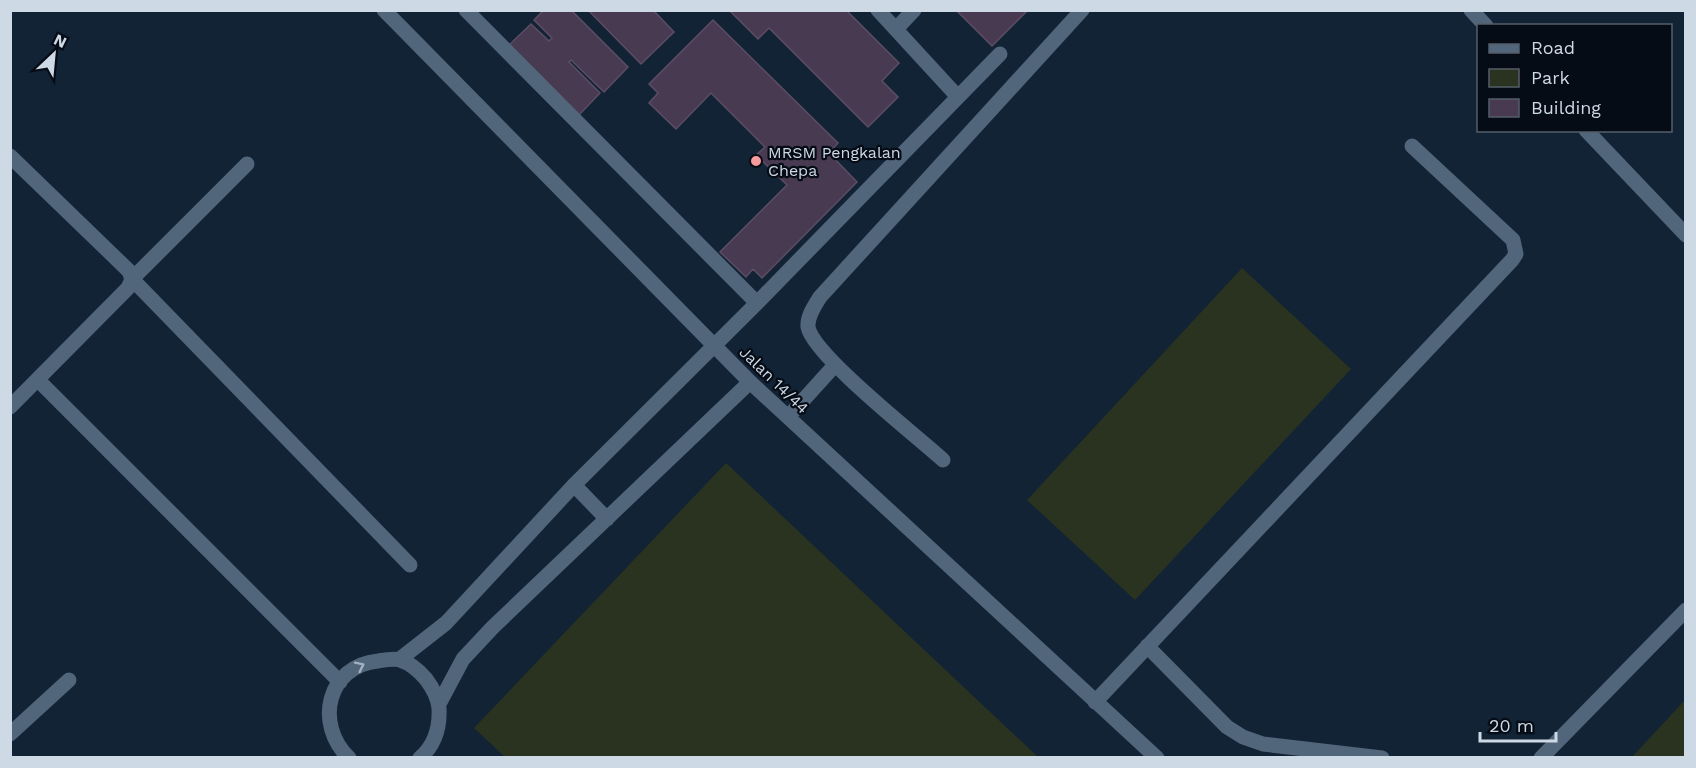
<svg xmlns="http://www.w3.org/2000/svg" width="1696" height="768" viewBox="0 0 1696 768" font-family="'Work Sans',sans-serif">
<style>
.green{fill:#29331f}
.building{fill:#483a51;stroke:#5c4d65;stroke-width:1.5}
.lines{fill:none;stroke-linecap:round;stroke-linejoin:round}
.minor{stroke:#51657b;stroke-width:15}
.oneway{stroke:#a2b0c1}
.poi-dot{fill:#f59b9e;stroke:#060c15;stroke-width:2}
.labels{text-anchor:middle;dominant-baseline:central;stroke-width:4.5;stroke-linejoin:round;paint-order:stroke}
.poi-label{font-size:16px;fill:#ced9e6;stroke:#060c15;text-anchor:start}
.street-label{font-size:16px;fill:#ced9e6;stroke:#060c15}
</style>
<rect width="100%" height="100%" fill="#122336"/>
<!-- green -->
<path class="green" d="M1242 268 1351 369 1135 600 1027 500Z
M726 463 1038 757H505L474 728Z
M1685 700V757H1632Z"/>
<!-- building -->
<path class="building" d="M544 10H571L628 67 604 92 571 60 569 62 600 93 579 115 509 45 531 24 549 41 552 38 534 20Z
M588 10H653L674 32 641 64Z
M729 10H846L899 63 882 81 898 97 868 127 769 28 758 39Z
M956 10H1028L992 46Z
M713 20 838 143 829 153 857 182 762 278 753 269 746 277 720 252 787 185 756 155 765 147 711 93 676 129 649 103 658 93 649 84Z"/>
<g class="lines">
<!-- minor -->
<path class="minor" d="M384 10 750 382 1157 758
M466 10 757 303
M878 10 958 97
M1471 10 1486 26
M896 29 914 10
M1586 130 1686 235
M10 156 129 271 132 279 128 288 10 407
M247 164 132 279 410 565
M38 380 340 682
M788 417 835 365
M943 460C918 437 813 355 808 327 807 316 815 305 820 297L1082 10
M574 485 607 519
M1147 646 1227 727 1243 737 1263 744 1382 758
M400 659 446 623 574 485 757 303 1000 54
M1095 702 1512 260 1516 254 1513 240 1412 146
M439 704 463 659 493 627 750 382
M10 734 69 680
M349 758C314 724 327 666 378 661 384 660 394 658 400 660 410 663 420 672 426 679 432 687 438 698 439 708 440 727 435 745 420 758
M1541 758 1686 610"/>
</g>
<!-- one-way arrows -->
<defs><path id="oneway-chevron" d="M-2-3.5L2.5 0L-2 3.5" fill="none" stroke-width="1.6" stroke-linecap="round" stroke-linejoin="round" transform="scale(1.5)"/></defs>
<use class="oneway" href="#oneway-chevron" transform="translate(360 666) rotate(-26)"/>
<!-- markers -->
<circle class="poi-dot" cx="756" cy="161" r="6"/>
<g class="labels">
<!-- poi labels -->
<g class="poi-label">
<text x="768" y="152">MRSM Pengkalan<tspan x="768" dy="18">Chepa</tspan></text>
</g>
<!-- street labels -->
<g class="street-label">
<text transform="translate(774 380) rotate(44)">Jalan 14/44</text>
</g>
</g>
<!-- border -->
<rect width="1696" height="768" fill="none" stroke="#ced9e6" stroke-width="24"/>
<!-- legend -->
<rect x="1477" y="24" width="195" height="108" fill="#060c15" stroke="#565e69" stroke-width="1.5"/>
<rect x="1489" y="44" width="30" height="9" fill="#51657b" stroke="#565e69" stroke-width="1.5"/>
<text x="1531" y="54" font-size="18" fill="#ced9e6">Road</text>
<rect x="1489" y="69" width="30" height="18" fill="#29331f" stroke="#565e69" stroke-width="1.5"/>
<text x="1531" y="84" font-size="18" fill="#ced9e6">Park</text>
<rect x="1489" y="99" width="30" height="18" fill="#483a51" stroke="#565e69" stroke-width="1.5"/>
<text x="1531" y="114" font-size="18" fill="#ced9e6">Building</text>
<!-- north arrow -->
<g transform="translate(54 54) rotate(26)" stroke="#060c15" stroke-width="4.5" paint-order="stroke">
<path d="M0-4.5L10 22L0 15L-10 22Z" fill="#ced9e6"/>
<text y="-9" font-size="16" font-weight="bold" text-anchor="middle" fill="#ced9e6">N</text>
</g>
<!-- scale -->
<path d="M1480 732v9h76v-9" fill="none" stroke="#ced9e6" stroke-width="3"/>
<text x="1489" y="732" font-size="18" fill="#ced9e6" stroke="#060c15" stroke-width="4.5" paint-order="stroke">20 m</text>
</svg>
